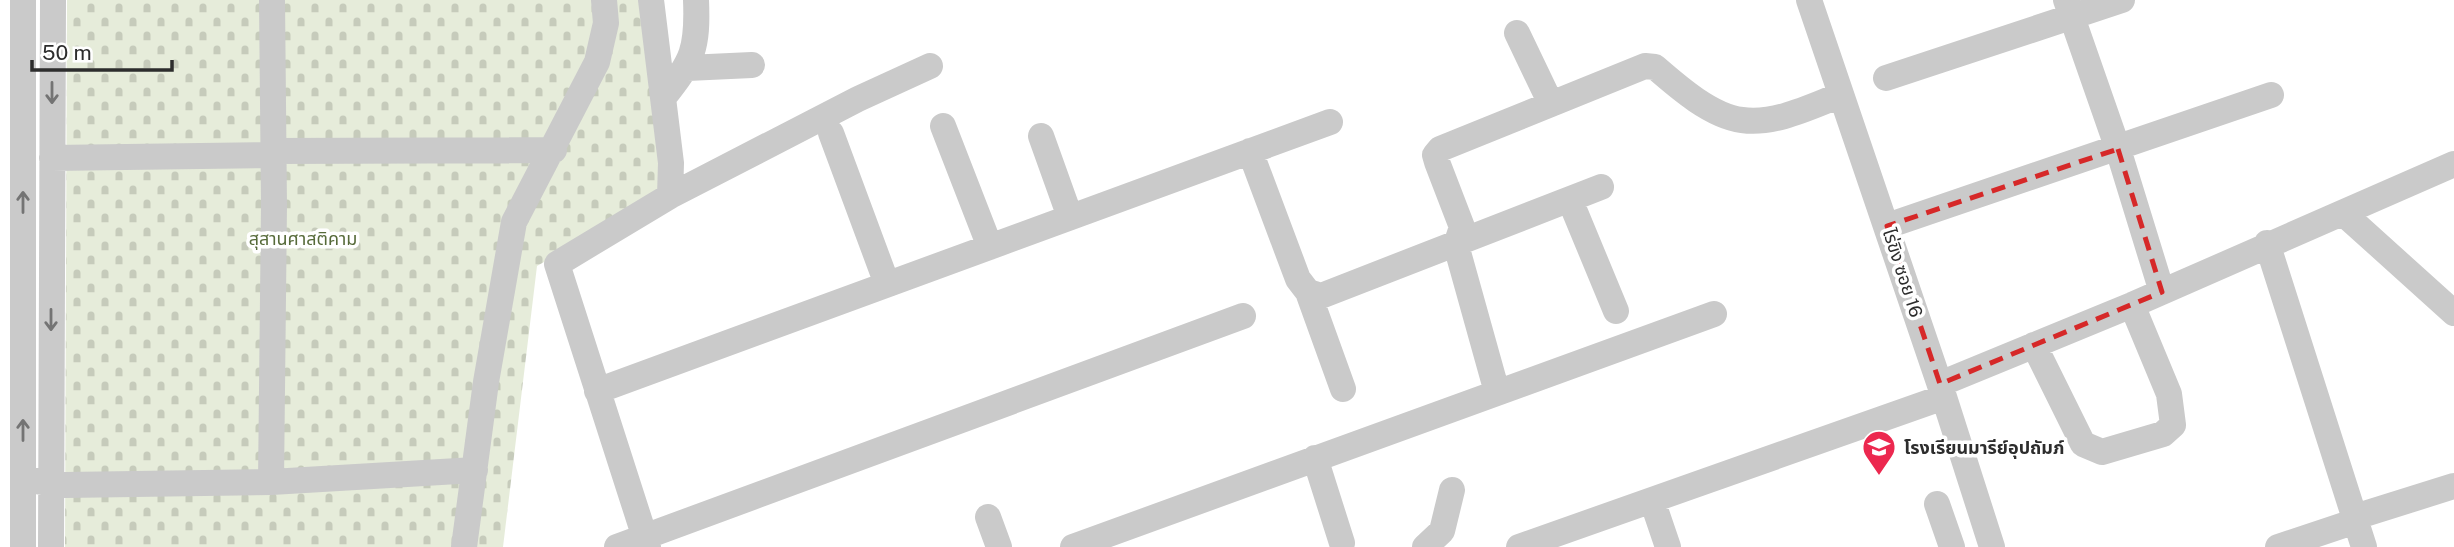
<svg xmlns="http://www.w3.org/2000/svg" width="2454" height="547" viewBox="0 0 2454 547" font-family="'Public Sans','Noto Sans Thai',sans-serif">
<style>
.cemetery{fill:url(#cemetery-stones)}
.lines{fill:none;stroke-linecap:round;stroke-linejoin:round}
.minor{stroke:#cacaca;stroke-width:26}
.oneway{stroke:#747474}
.marked{fill:none;stroke:#d62828;stroke-width:5;stroke-dasharray:14 9;stroke-linejoin:round}
.labels{text-anchor:middle;dominant-baseline:central;stroke-width:7;stroke-linejoin:round;paint-order:stroke}
.park-label{font-size:18px;fill:#566a39;stroke:#fff}
.street-label{font-size:18px;fill:#2d2d2d;stroke:#fff}
.poi-label{font-size:18px;font-weight:bold;fill:#2d2d2d;stroke:#fff;text-anchor:start}
</style>
<defs>
<pattern id="cemetery-stones" width="16" height="16" patternUnits="userSpaceOnUse" patternTransform="scale(1.75)"><rect width="16" height="16" fill="#e6ecda"/><path d="M2 7V4a2 2 0 0 1 4 0v3zM10 15v-3a2 2 0 0 1 4 0v3z" fill="#c6cbbb"/></pattern>
</defs>
<rect width="100%" height="100%" fill="#fff"/>
<!-- cemetery -->
<path class="cemetery" d="M67 0H646L667 173 659 196 537 266 503 547H65Z"/>
<g class="lines">
<!-- minor -->
<path class="minor" d="M1809 0 1944 397 1992 547
M2066 0 2118 149 2162 292
M1517 33 1551 104
M687 68 752 65
M1886 78 2122 0
M663 98C693 61 698 48 696 0
M943 126 990 247
M831 133 887 284
M1041 136 1070 217
M272 151 554 150
M1250 151 1298 279 1308 292 1321 296 1601 187
M52 158 272 155
M670 196 858 99 930 66
M1570 200 1616 311
M2343 213 2454 313
M1887 226 2271 95
M2267 243 2364 547
M1308 292 1343 389
M2034 345 2083 444 2102 452 2163 434 2173 425 2169 394 2132 305
M1940 384 2132 305 2454 164
M597 391 1330 122
M1497 392 1456 245 1462 227 1437 162 1435 155 1440 149 1645 66 1655 67C1678 87 1711 116 1742 120 1775 125 1812 106 1841 95
M1315 458 1342 543
M36 481 65 485 271 482 475 470
M271 482 274 205 272 0
M1652 500 1668 547
M1937 504 1952 547
M988 517 999 547
M2355 517 2454 486
M23 547V0
M51 547 53 0
M464 547 486 382 514 222 597 62 606 23 604 0
M617 547 1243 316
M648 547 557 264 670 196 671 163 651 0
M1073 547 1714 314
M1425 547 1442 531 1452 490
M1519 547 1944 397
M2278 547 2356 521"/>
</g>
<!-- one-way arrows -->
<defs><path id="oneway-shaft" d="M-6 0H5M1.5-3L5.5 0L1.5 3" fill="none" stroke-width="1.6" stroke-linecap="round" stroke-linejoin="round" transform="scale(1.75)"/></defs>
<g class="oneway">
<use href="#oneway-shaft" transform="translate(52 93) rotate(90)"/>
<use href="#oneway-shaft" transform="translate(23 202) rotate(-90)"/>
<use href="#oneway-shaft" transform="translate(51 320) rotate(90)"/>
<use href="#oneway-shaft" transform="translate(23 430) rotate(-90)"/>
</g>
<!-- marked area -->
<path class="marked" d="M2118 149 2162 292 1940 384 1887 226Z"/>
<!-- icons -->
<defs>
<symbol id="school-pin" viewBox="-11 -11 22 30"><path d="M0 17L-7.5 6A9.5 9.5 0 1 1 7.5 6Z" fill="#ec284f" stroke="#fff"/><path d="M0-5L7-2L0 1L-7-2ZM-4 1L0 2.5L4 1V4Q0 6-4 4Z" fill="#fff"/></symbol>
</defs>
<g fill-rule="evenodd">
<use href="#school-pin" x="1860" y="428" width="38" height="52"/>
</g>
<g class="labels">
<!-- park labels -->
<g class="park-label">
<text x="303" y="238">สุสานศาสติคาม</text>
</g>
<!-- street labels -->
<g class="street-label">
<text transform="translate(1903 273) rotate(72)">ไร่ขิง ซอย 16</text>
</g>
<!-- poi labels -->
<g class="poi-label">
<text x="1904" y="447">โรงเรียนมารีย์อุปถัมภ์</text>
</g>
</g>
<!-- scale -->
<path d="M32 60v10h140v-10" fill="none" stroke="#2d2d2d" stroke-width="3.5"/>
<text x="42" y="60" font-size="21" fill="#2d2d2d" stroke="#ffffff" stroke-width="5" paint-order="stroke">50 m</text>
</svg>
